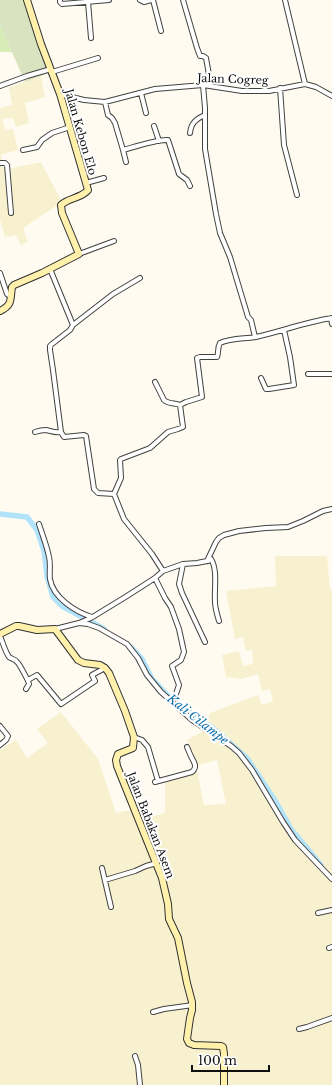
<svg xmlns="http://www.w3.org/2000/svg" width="332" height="1085" viewBox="0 0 332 1085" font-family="'Libre Baskerville',serif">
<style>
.farmland{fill:#f7f1cf}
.green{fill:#d6edb7}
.cemetery{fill:#dae3c0}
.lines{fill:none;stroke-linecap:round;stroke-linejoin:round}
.canal{stroke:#b2e3fa;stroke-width:5.5}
.street-casing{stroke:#424242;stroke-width:6}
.secondary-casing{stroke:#313131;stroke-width:8}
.street{stroke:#fff;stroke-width:4}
.secondary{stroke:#fff1ac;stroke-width:6}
.labels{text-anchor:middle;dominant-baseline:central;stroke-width:4;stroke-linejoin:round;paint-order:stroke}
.street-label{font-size:11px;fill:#0f0f0f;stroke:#fff}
.water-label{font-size:12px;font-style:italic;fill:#0f6faa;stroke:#fff}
</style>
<rect width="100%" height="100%" fill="#fffbf1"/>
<!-- farmland -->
<path class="farmland" d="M41 76 45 97 25 103 29 123 16 127 13 118 2 119 5 130 13 129 18 150 1 155 4 170 41 162 62 202 23 228 28 242 21 245 16 235 5 237 0 219V108L12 105 9 88Z
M275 556H327L330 589H332V1085H0V750L16 740 27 758 48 743 37 729 61 712 98 759 116 813 135 809 139 820 165 813V779L197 770 204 805 226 804 217 760 198 765 187 740 202 732 210 713 258 695 262 705 273 701 270 689 262 691 258 674 241 679 226 677 222 655 239 651 243 666 253 664 252 650 246 651 243 637 235 639 226 591 276 586Z"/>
<!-- green -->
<path class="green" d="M0 25 12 52H0Z"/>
<!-- cemetery -->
<path class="cemetery" d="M0 0H28L51 72 25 82 0 25Z"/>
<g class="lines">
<!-- canal -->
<path class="canal" d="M0 514 27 517 37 530 44 551 47 576 53 597 62 606 104 629
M132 648 142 659 152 679 171 699 214 729 247 758 276 802 291 829 321 865"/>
<defs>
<path id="street" d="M60 0V2L62 4 109 0
M140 0 144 2 151 0
M153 0 161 31
M183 0 197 48 200 56H203L206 58 211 86
M285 0 305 84
M88 2 91 38
M52 72 98 58
M203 85 205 108V149L216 214 220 233 230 257 248 317 251 320 255 337
M0 86 27 76 51 69
M280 88 284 145 297 195
M141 93 146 113
M60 94 84 100 105 102 155 89 203 85 242 91H269L305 84 316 87 332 96
M105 102 108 115 112 118 115 123 123 150C134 147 158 139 168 140L179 174 187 180 190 186
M154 126 159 141
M190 133C191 123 196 119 205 115
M23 150 37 147 42 140 52 133 70 127
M123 150 126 162
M0 163H5L7 165 11 213
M86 183 104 178
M79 254 114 241
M50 269 73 325 70 330 52 344 50 346V350L53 370 61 432 64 437 84 435 86 436 94 489 98 493 114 494
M0 273 7 294 11 297
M331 318 332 324
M73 325 113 294 140 278
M308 374H332
M261 378 266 389H269L294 385 290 357 284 330
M155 382 164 400C168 404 175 403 180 405
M35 432C38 431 43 430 46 430 52 431 53 433 61 432
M39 524C42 534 47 546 49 557 51 564 49 571 50 579 53 598 76 612 92 617
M208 561 211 559C218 570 214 589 215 602 215 608 217 614 219 621
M183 564 179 584 182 593 205 642
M163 571 152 554 124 519 114 494 121 478 120 460 121 459 150 448 168 432 178 429 183 427 180 405 186 402 202 397 197 358 200 357H217C219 353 217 348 220 343 231 338 244 339 256 337 282 331 306 322 332 318
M155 578 165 598 171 607 179 629 184 652 181 660 172 666 179 685 175 697 172 703
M79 623 88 624 99 628 127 644 138 658 147 675 161 692 192 720 231 746 239 753 252 770 283 822 295 840 332 879
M55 629 79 623 91 618 127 596 155 578 163 571 183 564 197 563 207 561 216 542 219 538 224 535 239 531 266 528 288 527 303 521 323 511 332 509
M0 636C3 643 5 651 9 657 12 659 15 659 17 662 19 663 29 682 29 684L26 689
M28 680 37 675 61 704 95 681 92 675 105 668
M0 726 8 736 6 740 0 745
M134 737 142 740 148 747 158 781
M155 782 192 772C199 766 192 760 190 754 189 752 188 749 187 747
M102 868 111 907
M105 880 135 871 146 866 157 863
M318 913 332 910
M329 948 332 947
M153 1012 164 1009 193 1005
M299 1029 307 1027 332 1018
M135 1056 138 1065 140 1085"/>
<path id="secondary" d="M0 311C13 305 10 299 12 287L14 285 42 273 79 254 62 213 61 205C68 198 82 198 88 190L60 94 41 44 27 0
M0 634 16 626H19L37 630 55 629 78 660 84 663 100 665 105 668 109 673 125 711 134 737 133 748 118 754 116 760 117 766 162 878 168 904 169 919 178 938 187 983 192 1002V1010L190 1018 187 1039 189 1043 194 1045 221 1046 223 1047 224 1054V1085"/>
</defs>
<!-- street casing -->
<use href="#street" class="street-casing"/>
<!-- secondary casing -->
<use href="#secondary" class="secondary-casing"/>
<!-- street -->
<use href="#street" class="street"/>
<!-- secondary -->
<use href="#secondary" class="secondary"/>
</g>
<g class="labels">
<!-- street labels -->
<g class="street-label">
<text transform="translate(233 79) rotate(2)">Jalan Cogreg</text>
<text transform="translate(81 132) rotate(74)">Jalan Kebon Elo</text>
<text transform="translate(151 825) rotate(69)">Jalan Babakan Asem</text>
</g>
<!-- water labels -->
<g class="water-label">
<text transform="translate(198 719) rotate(38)">Kali Cilampe</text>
</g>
</g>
<!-- scale -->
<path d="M192 1065v6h77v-6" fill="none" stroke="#0f0f0f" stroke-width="2"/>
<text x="198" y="1065" font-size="12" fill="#0f0f0f" stroke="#ffffff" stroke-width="3" paint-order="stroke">100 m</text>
</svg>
